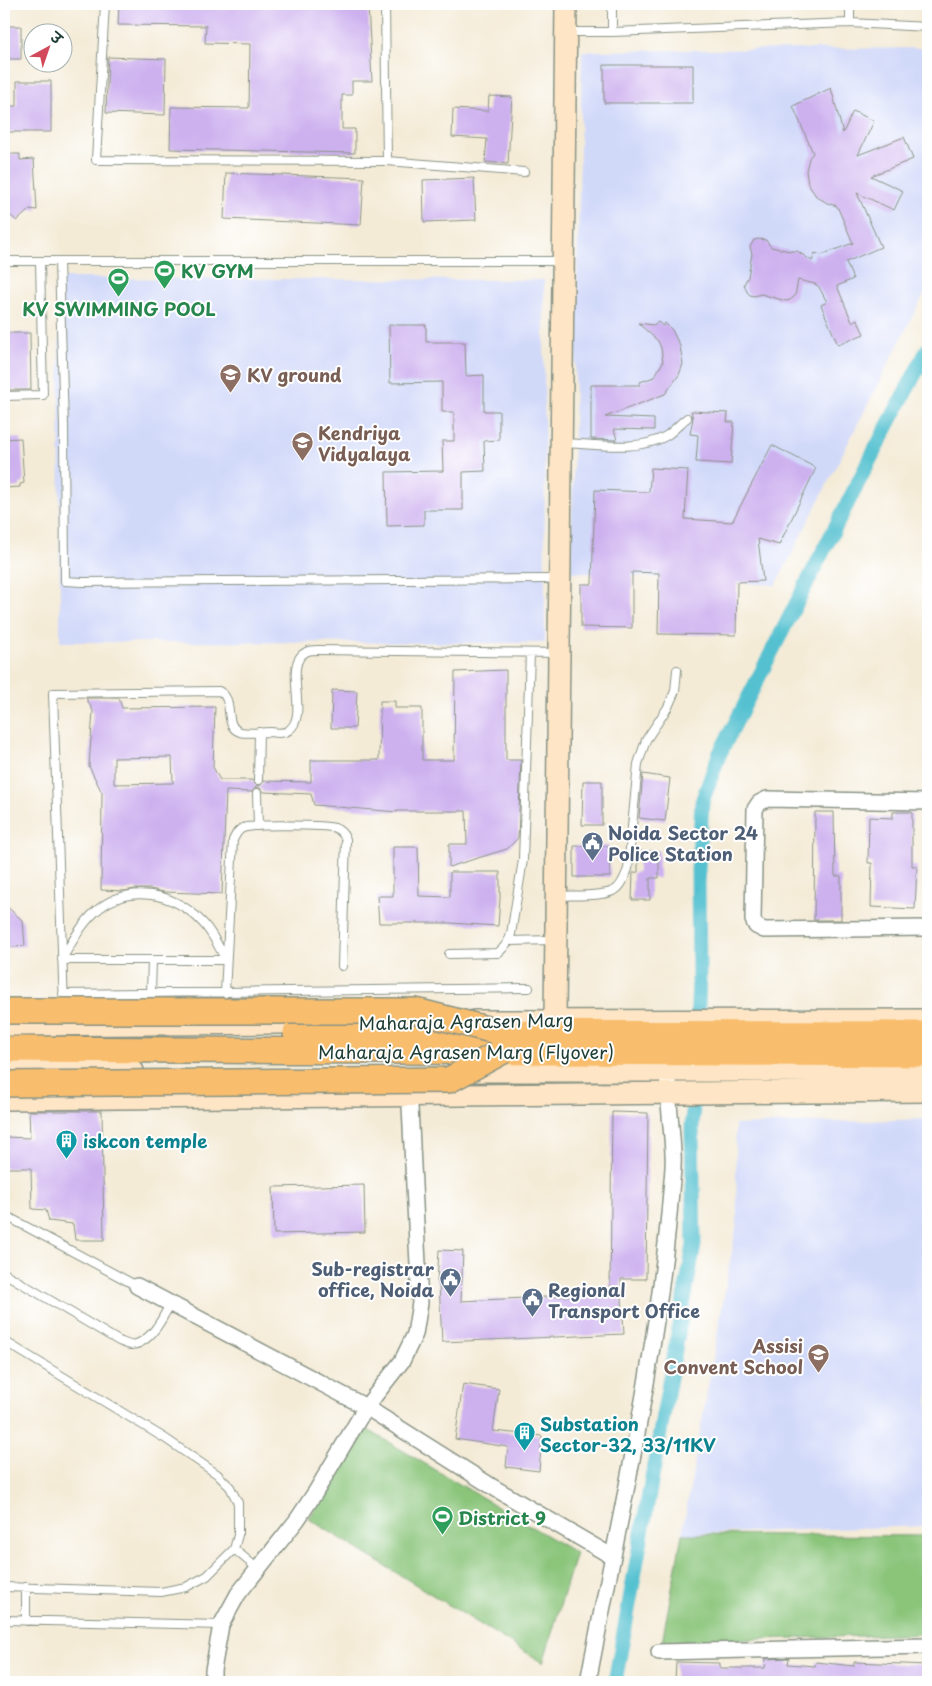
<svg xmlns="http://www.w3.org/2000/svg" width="932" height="1686" viewBox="0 0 932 1686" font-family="'Playpen Sans','Playpen Sans Deva',sans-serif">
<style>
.built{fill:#d1d9f9}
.green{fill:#8ac57a;stroke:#548157}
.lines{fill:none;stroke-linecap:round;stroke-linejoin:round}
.canal{stroke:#55c1d0;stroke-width:15}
.building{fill:#cdb1ef;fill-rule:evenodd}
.lane-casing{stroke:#8a9486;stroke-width:10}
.street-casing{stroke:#8a9486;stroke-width:18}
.secondary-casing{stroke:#8a9486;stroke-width:24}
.primary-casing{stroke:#8a9486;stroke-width:28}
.lane{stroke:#fff;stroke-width:8}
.street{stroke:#fff;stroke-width:15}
.secondary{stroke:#fde5c5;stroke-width:21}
.primary{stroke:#f9be6d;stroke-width:25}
.primary-bridge-casing{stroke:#8a9486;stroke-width:28;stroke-linecap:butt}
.primary-bridge{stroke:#f9be6d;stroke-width:25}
.labels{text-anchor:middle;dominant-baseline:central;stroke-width:4;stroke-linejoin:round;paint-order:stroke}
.leisure-label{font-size:18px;font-weight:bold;fill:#27864d;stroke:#fff;text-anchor:start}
.education-label{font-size:18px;font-weight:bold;fill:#785e54;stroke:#fff;text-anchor:start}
.service-label{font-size:18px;font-weight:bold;fill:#4e5e75;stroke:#fff;text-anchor:start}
.street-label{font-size:18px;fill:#1f3d34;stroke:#fff}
.culture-label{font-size:18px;font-weight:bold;fill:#0d838f;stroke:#fff;text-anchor:start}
</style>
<rect width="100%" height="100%" fill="#fff"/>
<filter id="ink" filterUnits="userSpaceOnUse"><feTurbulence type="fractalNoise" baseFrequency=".02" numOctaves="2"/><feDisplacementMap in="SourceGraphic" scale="10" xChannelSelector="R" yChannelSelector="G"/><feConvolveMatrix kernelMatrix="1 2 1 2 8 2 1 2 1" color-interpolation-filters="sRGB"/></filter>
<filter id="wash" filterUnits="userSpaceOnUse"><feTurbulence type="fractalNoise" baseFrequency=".0096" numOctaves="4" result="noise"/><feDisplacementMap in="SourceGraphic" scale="20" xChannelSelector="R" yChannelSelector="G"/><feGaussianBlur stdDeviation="1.12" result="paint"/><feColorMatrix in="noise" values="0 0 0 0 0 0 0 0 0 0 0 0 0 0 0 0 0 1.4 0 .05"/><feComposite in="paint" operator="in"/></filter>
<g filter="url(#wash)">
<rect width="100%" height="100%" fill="#f4ebd7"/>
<!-- built -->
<path class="built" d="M928 48V286L776 585 571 572 582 51Z
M59 278 544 280 545 643 60 642Z
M928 1119V1526L682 1534 737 1222 735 1125Z"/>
<!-- green -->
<path class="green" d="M363 1427 576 1553 543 1663 309 1519Z
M682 1534 928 1536V1634L662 1642Z"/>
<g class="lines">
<!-- canal -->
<path class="canal" d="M697 1031 699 979 698 870 702 802 719 755 866 467 928 349
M615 1682 694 1245 692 1129 693 1102"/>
</g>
<g id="blocks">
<!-- building -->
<path class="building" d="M119 4H368L372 81H352V95H342V129H355V153L170 149 171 107 249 108 250 44 205 43 206 26 118 25Z
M4 26H21V59H4Z
M108 57 166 59 165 115 106 113Z
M604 65H693V103H604Z
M17 81H51V132H4V106H17Z
M831 88 843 133 853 111 874 121 858 155 904 137 913 159 871 176 903 191 894 210 857 193 881 247 846 262 853 279 837 286 852 322 857 319 864 334 838 345 821 305 827 302 819 287 815 284 798 280 795 296 790 300 786 301 761 294 754 296 750 295 747 292 744 284 748 277 752 254 750 247 754 240 758 239 766 240 771 247 790 251H797L812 261 815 253 821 255 853 243 837 206 827 203 816 196 808 184 806 171 809 158 813 153 793 106Z
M489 96 512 97 508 164 485 162 487 139 452 137 453 109 488 111Z
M4 154H20V160L34 159 37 210 30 209 17 221 4 210Z
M226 173 364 178 361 225 224 219Z
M474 178 476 220 424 222 423 180Z
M658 322 663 326 665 323 672 330 680 346 683 364 679 375 665 394 605 417 654 419V430L614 429 617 440 591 439V385H640V382L654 377 663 362 661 348 658 341 638 323 653 325Z
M389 325H426V342H465L466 376 484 375V411H499V440L484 441 485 471 463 472V510H424V525L387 526 386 472 443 471 442 441H454V412H442V382L390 383Z
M4 333H30L31 390H4Z
M691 411 728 413 727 422H734L731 464 696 462 698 435 690 434 693 418Z
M21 438 24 483 20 484V487L4 488V439Z
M772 445 816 468 779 545 758 539 763 581 737 582 736 635 658 634 659 573 632 572V628L581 627V584H592L595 490 649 492 651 468 688 470 685 519 732 522Z
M506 670V760H521L518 838 507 849 449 867V844H467L466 811H397V812L314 805 311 794 263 792 260 788 256 787 252 792 226 791 222 894 164 892 150 889H135L124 891 101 890 102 793 89 766 93 711 86 698H119L122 708 215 707 213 767 220 780H252L255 784 258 786 261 785 264 781 311 782V760H379L380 701H395V708H422V760H454L455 672ZM172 757 173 783 114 784V758Z
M332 690 357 691 355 728H331Z
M643 774 670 778 665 821 639 818Z
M583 781H602V825H582Z
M815 812H834L835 876H841V920H814Z
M893 812H912V866H917L915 909 871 907 872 863H868L869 817 893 818Z
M574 846H609L610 877H574Z
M393 847H418L419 896 450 897V872H500V898L498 926 450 923H379L377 896H393Z
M638 851H659V878H650V900H632L633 873 638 872Z
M4 904 23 921 25 946 4 948Z
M29 1111H102L104 1240H75L73 1224 49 1221 46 1210 32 1209 31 1168H4V1137L30 1138Z
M612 1112 648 1113 646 1279H621L624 1334 442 1342 439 1283H437L439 1250 463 1251 461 1301 610 1294Z
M364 1185 365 1232 274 1234 273 1187Z
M463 1384 499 1389 493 1431 542 1436 539 1471 506 1467 508 1447 455 1439Z
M789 1658 788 1664 815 1666 816 1662 854 1666V1662L928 1665V1682H675L676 1662 720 1663V1668H765L766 1659Z"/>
</g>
</g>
<g filter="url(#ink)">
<use href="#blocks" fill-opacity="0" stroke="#8a9486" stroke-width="1"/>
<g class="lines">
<defs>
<path id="lane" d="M105 4 96 160 387 161 524 172
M385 4 387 161
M850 23V4
M568 32H612L850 23 928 27
M612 32V4
M4 261H561
M59 261 64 426 65 581 82 582 558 579
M4 396 43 395 40 261
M563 443C594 444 639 452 666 436 674 431 680 423 687 418
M258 780 259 732
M257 793 258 826
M558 896C572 895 604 897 615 890 622 886 625 876 628 869L638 764 646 740 668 707 675 691 677 670
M509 941 554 940
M449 954 498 953C505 947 509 942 511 934L523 860 530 653
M62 959C72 942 81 925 95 912 127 883 173 892 201 921 212 931 219 948 226 960
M62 960H226
M151 993 152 960
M225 993 233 840C236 835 237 830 243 828 251 824 327 825 335 828 340 830 344 835 346 839L342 966
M63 994 529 988
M64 1007 53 693 219 691C236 699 222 726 240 732 249 734 262 732 271 732 277 733 284 734 289 730 310 715 282 664 306 652 309 650 315 650 318 650L559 653
M10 1218 137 1286
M4 1273 119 1341C122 1342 128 1345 131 1345 150 1344 163 1318 170 1304
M4 1341 166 1439 217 1474 230 1487 238 1503V1535L234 1549 258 1569
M4 1587 161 1592 186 1587 207 1576 234 1549
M4 1620 221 1625
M26 1621V1587"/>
<path id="street" d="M928 802 767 799 759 803 755 809 753 920 756 926 764 930 928 928
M137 1286 366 1407 496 1489 613 1557
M659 1652 928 1646
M213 1682V1670L221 1625 238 1594 297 1520 315 1493 366 1407 402 1361 415 1334 420 1303 409 1087
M588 1682C619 1519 658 1357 671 1191 672 1179 674 1166 673 1154 672 1126 667 1099 668 1071"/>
<path id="secondary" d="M555 1019 566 4
M474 1021 928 1020
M4 1025 281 1023
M4 1071H133
M464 1071H928
M4 1099 928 1091"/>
<path id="primary" d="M296 1033 928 1034
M4 1049 928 1054"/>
</defs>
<!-- lane casing -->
<use href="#lane" class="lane-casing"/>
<!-- street casing -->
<use href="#street" class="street-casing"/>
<!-- secondary casing -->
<use href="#secondary" class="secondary-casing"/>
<!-- primary casing -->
<use href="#primary" class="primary-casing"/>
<!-- lane -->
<use href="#lane" class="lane"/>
<!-- street -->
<use href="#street" class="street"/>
<!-- secondary -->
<use href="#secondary" class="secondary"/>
<!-- primary -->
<use href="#primary" class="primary"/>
<defs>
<path id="primary-bridge" d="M4 1011H416L503 1033
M4 1084 449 1080 503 1051"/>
</defs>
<!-- primary-bridge casing -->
<use href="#primary-bridge" class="primary-bridge-casing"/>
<!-- primary-bridge -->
<use href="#primary-bridge" class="primary-bridge"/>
</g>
</g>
<!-- icons -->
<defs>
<symbol id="stadium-pin" viewBox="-11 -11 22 30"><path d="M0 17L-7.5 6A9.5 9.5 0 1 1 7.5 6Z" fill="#2e9e5b" stroke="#fff"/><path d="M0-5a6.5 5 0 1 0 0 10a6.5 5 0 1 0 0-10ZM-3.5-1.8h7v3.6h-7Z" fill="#fff"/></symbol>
<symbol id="school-pin" viewBox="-11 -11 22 30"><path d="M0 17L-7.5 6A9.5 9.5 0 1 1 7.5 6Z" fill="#8d6e63" stroke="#fff"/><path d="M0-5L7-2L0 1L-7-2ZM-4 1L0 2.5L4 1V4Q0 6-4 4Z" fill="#fff"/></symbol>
<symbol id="civic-pin" viewBox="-11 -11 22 30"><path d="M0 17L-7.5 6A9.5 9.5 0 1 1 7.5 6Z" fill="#5c6f8a" stroke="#fff"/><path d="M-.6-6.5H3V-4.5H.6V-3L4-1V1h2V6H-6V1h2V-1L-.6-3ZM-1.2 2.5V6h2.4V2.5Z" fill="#fff"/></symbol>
<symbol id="building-pin" viewBox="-11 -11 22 30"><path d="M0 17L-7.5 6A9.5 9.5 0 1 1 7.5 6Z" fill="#0f9aa8" stroke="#fff"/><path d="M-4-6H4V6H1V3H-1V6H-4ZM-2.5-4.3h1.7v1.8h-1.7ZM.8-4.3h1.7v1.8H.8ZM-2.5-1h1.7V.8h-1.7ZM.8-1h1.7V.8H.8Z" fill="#fff"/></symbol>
</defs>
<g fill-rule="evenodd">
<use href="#stadium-pin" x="152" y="258" width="25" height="34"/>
<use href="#stadium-pin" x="106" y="266" width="25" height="34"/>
<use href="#school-pin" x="218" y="362" width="25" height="34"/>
<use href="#school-pin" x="290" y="430" width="25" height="34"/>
<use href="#civic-pin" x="580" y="830" width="25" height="34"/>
<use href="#building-pin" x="54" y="1128" width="25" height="34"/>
<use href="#civic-pin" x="438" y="1266" width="25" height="34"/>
<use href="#civic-pin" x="520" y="1286" width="25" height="34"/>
<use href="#school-pin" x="806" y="1342" width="25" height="34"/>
<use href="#building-pin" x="512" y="1420" width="25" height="34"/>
<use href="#stadium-pin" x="430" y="1504" width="25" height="34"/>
</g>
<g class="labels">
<!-- leisure labels -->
<g class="leisure-label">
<text x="181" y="270">KV GYM</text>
<text x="119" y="308" text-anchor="middle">KV SWIMMING POOL</text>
<text x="458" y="1517">District 9</text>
</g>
<!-- education labels -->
<g class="education-label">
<text x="247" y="374">KV ground</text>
<text x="318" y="432">Kendriya<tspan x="318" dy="21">Vidyalaya</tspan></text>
<text x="803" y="1345" text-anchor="end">Assisi<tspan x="803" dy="21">Convent School</tspan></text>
</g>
<!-- service labels -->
<g class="service-label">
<text x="608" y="832">Noida Sector 24<tspan x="608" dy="21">Police Station</tspan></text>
<text x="434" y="1268" text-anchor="end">Sub-registrar<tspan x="434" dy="21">office, Noida</tspan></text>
<text x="548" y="1289">Regional<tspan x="548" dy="21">Transport Office</tspan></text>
</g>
<!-- street labels -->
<g class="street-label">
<text transform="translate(466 1021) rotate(-1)">Maharaja Agrasen Marg</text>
<text x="466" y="1051">Maharaja Agrasen Marg (Flyover)</text>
</g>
<!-- culture labels -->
<g class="culture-label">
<text x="83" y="1140">iskcon temple</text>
<text x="540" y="1423">Substation<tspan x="540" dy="21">Sector-32, 33/11KV</tspan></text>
</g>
</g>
<!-- margin -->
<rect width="932" height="1686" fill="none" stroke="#fff" stroke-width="20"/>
<!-- north arrow -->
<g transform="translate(48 48) rotate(40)"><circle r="24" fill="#ffffff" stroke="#a5b1ae"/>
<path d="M0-4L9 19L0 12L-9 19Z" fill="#d1495b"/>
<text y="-8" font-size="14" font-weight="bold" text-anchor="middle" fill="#1f3d34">उ</text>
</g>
</svg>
